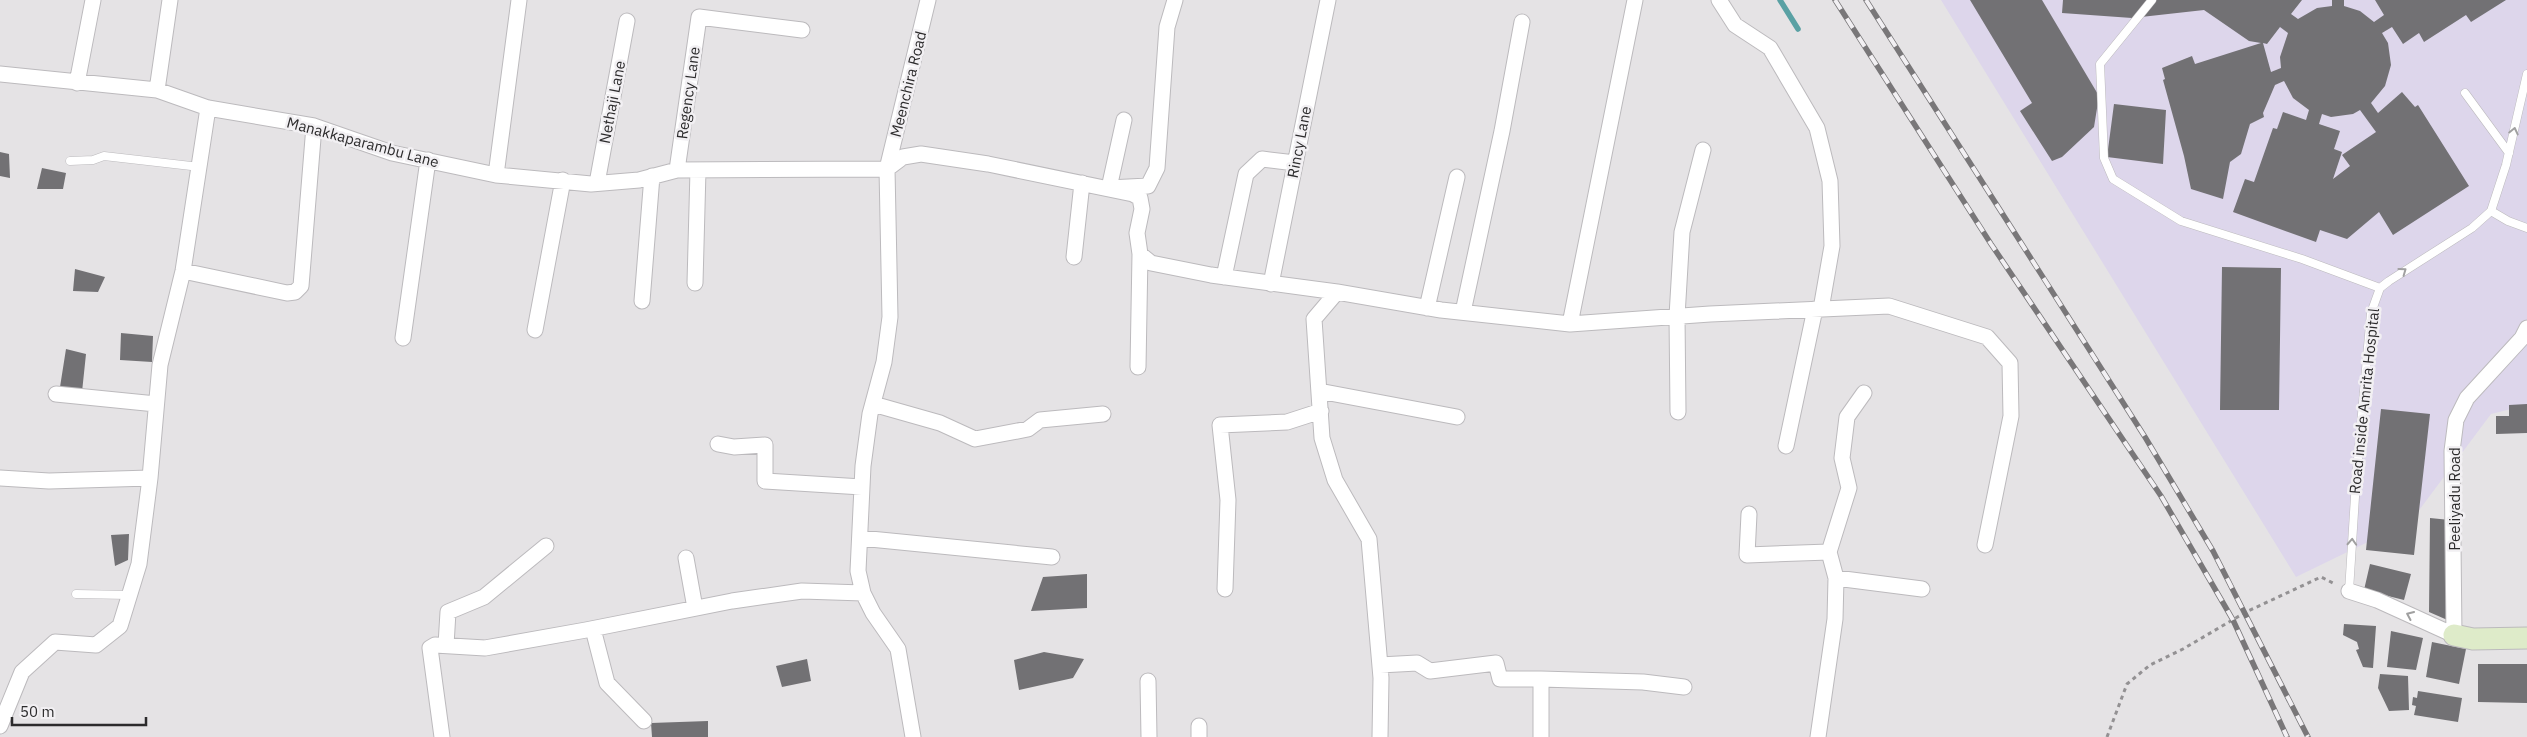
<svg xmlns="http://www.w3.org/2000/svg" width="2527" height="737" viewBox="0 0 2527 737" font-family="'IBM Plex Sans',sans-serif">
<style>
.medical{fill:#ddd6eb}
.lines{fill:none;stroke-linecap:round;stroke-linejoin:round}
.stream{stroke:#5aa1a4;stroke-width:5.5}
.building{fill:#727174;fill-rule:evenodd}
.lane-casing{stroke:#bcbabd;stroke-width:9}
.street-casing{stroke:#bcbabd;stroke-width:17}
.secondary-casing{stroke:#bcbabd;stroke-width:23}
.path{stroke:#939193;stroke-width:3;stroke-dasharray:4 4;stroke-linecap:butt}
.lane{stroke:#fff;stroke-width:8}
.street{stroke:#fff;stroke-width:15}
.secondary{stroke:#deebc9;stroke-width:21}
.rail-casing{stroke:#797779;stroke-width:5.5}
.rail{stroke:#f2f0f3;stroke-width:4;stroke-dasharray:11;stroke-linecap:butt}
.oneway{stroke:#a0a0a0}
.labels{text-anchor:middle;dominant-baseline:central;stroke-width:5;stroke-linejoin:round;paint-order:stroke}
.street-label{font-size:15px;fill:#2c2b2c;stroke:#f2f0f3}
</style>
<rect width="100%" height="100%" fill="#e5e3e5"/>
<!-- medical -->
<path class="medical" d="M1941 0H2527V405L2491 414 2411 521 2296 577Z"/>
<g class="lines">
<!-- stream -->
<path class="stream" d="M1780 0 1798 29"/>
</g>
<!-- building -->
<path class="building" d="M1970 0H2042L2099 96 2094 127 2062 157 2052 161 2020 111 2032 103Z
M2063 0H2302L2291 14 2298 19 2317 8 2332 6V0H2344V6L2360 11 2374 22 2384 15 2375 0H2506L2471 22 2466 15 2424 42 2419 33 2403 44 2392 27 2382 33 2388 43 2391 65 2385 86 2371 103 2378 113 2402 92 2415 107 2418 105 2469 186 2393 235 2379 212 2347 239 2320 230 2316 242 2233 212 2245 179 2254 182 2273 128 2277 129 2283 112 2306 120 2309 110 2293 98 2284 81 2275 85 2263 113 2264 117 2250 124 2241 154 2230 162 2223 199 2191 189 2184 156 2163 80 2165 79 2162 68 2192 56 2195 64 2261 43 2249 41 2204 10 2132 18 2062 13ZM2280 27 2288 33 2280 57 2281 68 2271 72 2263 43 2267 44ZM2360 110 2376 132 2342 155 2350 166 2333 179 2342 152 2334 149 2340 131 2319 124 2322 114 2331 117 2353 114Z
M2114 104 2166 110 2163 164 2107 157Z
M0 152 9 154 10 178 0 176Z
M42 168 66 173 63 189H37Z
M2222 267 2281 268 2279 410H2220Z
M75 269 105 277 98 292 73 291Z
M121 333 153 336 152 362 120 360Z
M66 349 86 354 82 392 60 387Z
M2527 404V433L2496 434V416H2509V405Z
M2381 409 2430 414 2414 555 2366 550Z
M2430 518 2450 520 2452 622 2429 612Z
M129 534 128 560 115 566 111 535Z
M2370 564 2411 574 2404 600 2364 590Z
M1087 574V608L1031 611 1043 577Z
M2344 624 2376 626 2373 668 2363 667 2356 650 2359 649 2357 642 2343 635Z
M2391 631 2423 638 2416 670 2387 667Z
M2432 642 2466 649 2459 684 2426 677Z
M1044 652 1084 659 1073 678 1019 690 1014 660Z
M807 659 811 681 782 687 776 666Z
M2478 664H2527V703L2478 702Z
M2380 674 2408 676 2409 710 2389 711 2378 688Z
M2418 691 2462 698 2458 722 2414 715 2416 706 2412 705 2413 697 2417 698Z
M708 721V737H652L651 723Z"/>
<g class="lines">
<defs>
<path id="lane" d="M2152 0 2100 64 2104 158 2113 179 2181 221 2302 259 2380 288
M2465 93 2509 153
M70 161 93 160 104 156 200 167
M2491 211 2508 221 2527 228
M2349 591 2356 481 2371 313 2380 288 2389 281 2472 228 2491 211 2506 165 2527 74
M76 594 129 595"/>
<path id="street" d="M1719 0 1735 25 1770 48 1817 128 1830 181 1832 246 1821 309
M0 74 157 90 208 108 314 126 392 153 496 175 591 184 639 180 677 170 887 169 890 317 884 362 870 414 863 466 858 571 863 593 873 613 898 649 913 737
M77 83 93 0
M157 90 170 0
M1124 120 1109 188 1148 186 1157 168 1167 27 1175 0
M887 169 903 157 921 154 988 164 1133 194 1140 198 1142 209 1137 233 1140 254 1151 263 1211 275 1337 292
M887 169 928 0
M677 170 699 17 802 30
M496 175 519 0
M597 183 627 21
M1074 257 1082 183
M183 271 287 293 295 292 301 286 314 126
M1224 277 1246 174 1262 159 1295 163
M695 283 698 170
M1271 284 1328 0
M642 301 652 176
M1427 308 1457 177
M1463 312 1502 131 1522 22
M1570 324 1635 0
M535 330 563 180
M403 338 428 160
M1138 367 1140 254
M1319 391 1457 417
M56 394 156 404
M873 404 940 423 975 439 1028 429 1040 420 1103 414
M1678 412 1677 316 1682 232 1703 150
M718 444 734 447 765 445V481L862 487
M1786 446 1815 309
M0 478 49 481 150 478
M1749 514 1747 555 1829 552
M860 538 1052 557
M686 558 695 608
M1836 578 1922 589
M1225 589 1228 500 1220 425 1287 422 1321 411
M2349 591 2377 600 2454 635 2452 451 2456 420 2467 398 2522 338 2527 328
M593 629 607 683 644 721
M446 645 448 612 484 597 546 546
M1380 665 1417 663 1430 671 1496 663 1500 679H1541
M1148 681 1149 737
M0 726 22 672 55 642 96 645 120 626 139 564 150 478 160 365 183 271 208 108
M1199 726V737
M442 737 430 648 435 645 485 648 586 630 732 601 802 591 863 593
M1380 737 1381 678 1369 539 1335 480 1322 438 1314 319 1337 292 1441 310 1570 324 1710 314 1889 306 1987 337 2010 363 2011 416 1985 545
M1541 737V679L1643 682 1684 687
M1818 737 1835 619 1836 578 1829 552 1849 488 1842 458 1847 417 1864 393"/>
<path id="secondary" d="M2454 635 2473 639 2527 638"/>
</defs>
<!-- lane casing -->
<use href="#lane" class="lane-casing"/>
<!-- street casing -->
<use href="#street" class="street-casing"/>
<!-- secondary casing -->
<use href="#secondary" class="secondary-casing"/>
<!-- path -->
<path class="path" d="M2107 737 2127 684 2150 665 2183 649 2246 612 2321 577 2335 584"/>
<!-- lane -->
<use href="#lane" class="lane"/>
<!-- street -->
<use href="#street" class="street"/>
<!-- secondary -->
<use href="#secondary" class="secondary"/>
<defs>
<path id="rail" d="M1835 0 1991 244 2161 496 2233 620 2287 737
M1866 0 2145 437 2213 551 2308 737"/>
</defs>
<!-- rail casing -->
<use href="#rail" class="rail-casing"/>
<!-- rail -->
<use href="#rail" class="rail"/>
</g>
<!-- one-way arrows -->
<defs><path id="oneway-chevron" d="M-2-3.5L2.5 0L-2 3.5" fill="none" stroke-width="1.6" stroke-linecap="round" stroke-linejoin="round" transform="scale(1.25)"/></defs>
<g class="oneway">
<use href="#oneway-chevron" transform="translate(2514 131) rotate(-77)"/>
<use href="#oneway-chevron" transform="translate(2403 271) rotate(-36)"/>
<use href="#oneway-chevron" transform="translate(2352 542) rotate(-87)"/>
<use href="#oneway-chevron" transform="translate(2410 615) rotate(-156)"/>
</g>
<g class="labels">
<!-- street labels -->
<g class="street-label">
<text transform="translate(908 84) rotate(-76)">Meenchira Road</text>
<text transform="translate(688 93) rotate(-82)">Regency Lane</text>
<text transform="translate(612 102) rotate(-79)">Nethaji Lane</text>
<text transform="translate(363 142) rotate(15)">Manakkaparambu Lane</text>
<text transform="translate(1299 142) rotate(-79)">Rincy Lane</text>
<text transform="translate(2364 401) rotate(-84)">Road inside Amrita Hospital</text>
<text transform="translate(2454 499) rotate(-90)">Peeliyadu Road</text>
</g>
</g>
<!-- scale -->
<path d="M12 717v8h134v-8" fill="none" stroke="#2c2b2c" stroke-width="2.5"/>
<text x="20" y="717" font-size="15" fill="#2c2b2c" stroke="#f2f0f3" stroke-width="4" paint-order="stroke">50 m</text>
</svg>
